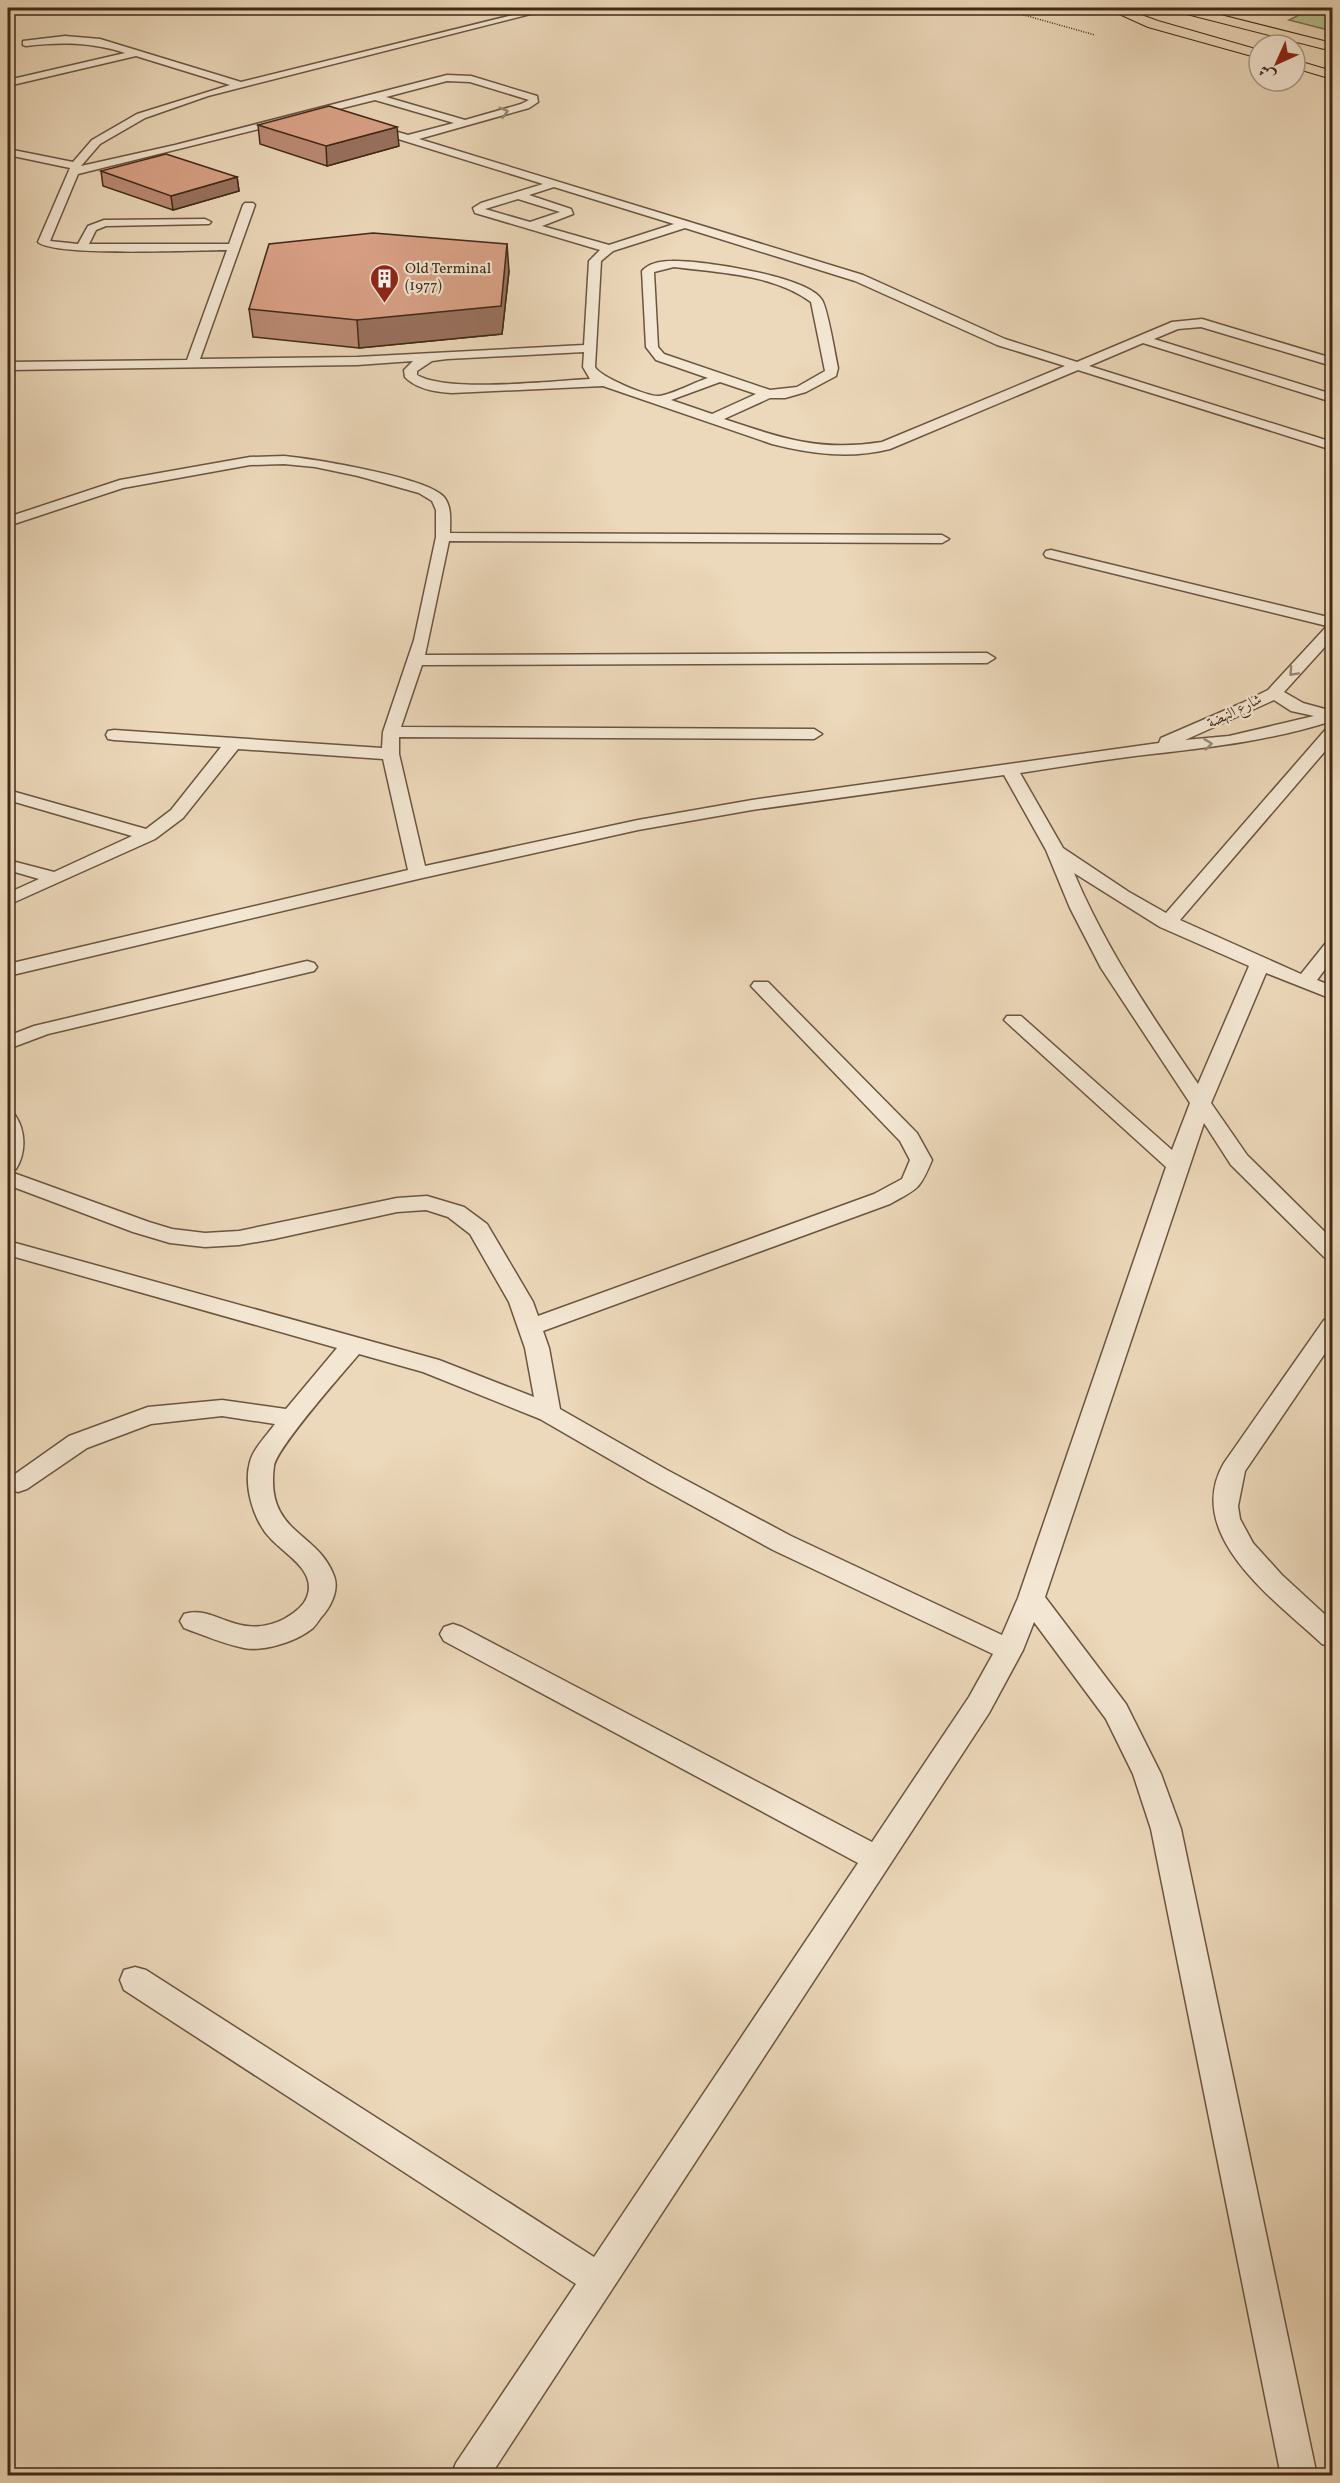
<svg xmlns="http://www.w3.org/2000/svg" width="1340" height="2483" viewBox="0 0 1340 2483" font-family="Vollkorn,Amiri,serif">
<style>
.green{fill:#babe8e;stroke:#7d7452;stroke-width:1.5}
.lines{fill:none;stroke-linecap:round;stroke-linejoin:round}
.lane-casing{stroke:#6b5540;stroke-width:3}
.highway-casing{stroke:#402917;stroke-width:2}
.path{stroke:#402917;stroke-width:1.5;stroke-dasharray:1 1.5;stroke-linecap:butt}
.lane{fill:#f3e6d2;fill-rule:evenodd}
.highway{fill:#ecd8ba;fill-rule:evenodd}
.wall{fill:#bb8a74;stroke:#402917;stroke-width:1.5}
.shaded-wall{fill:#99715e;stroke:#402917;stroke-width:1.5}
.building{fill:#daa187;stroke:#402917;stroke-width:1.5}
.oneway{stroke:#9a8874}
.labels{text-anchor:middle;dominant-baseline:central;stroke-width:4.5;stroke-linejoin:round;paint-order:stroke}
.far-poi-label{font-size:15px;fill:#402917;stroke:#f3e6d2;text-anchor:start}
.far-street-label{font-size:15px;fill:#402917;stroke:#f3e6d2}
</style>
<rect width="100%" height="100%" fill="#ecd8ba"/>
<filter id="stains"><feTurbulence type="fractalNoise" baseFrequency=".00333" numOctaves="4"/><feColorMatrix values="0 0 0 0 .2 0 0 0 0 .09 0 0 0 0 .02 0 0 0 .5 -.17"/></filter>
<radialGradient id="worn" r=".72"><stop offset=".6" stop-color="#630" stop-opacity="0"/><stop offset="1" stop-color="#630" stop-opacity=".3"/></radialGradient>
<!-- green -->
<path class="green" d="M1313 8H1332V31L1289 20Z"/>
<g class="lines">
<defs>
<path id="lane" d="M541 8H554L208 96 145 118 100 144 81 166 175 145 447 75 471 76 537 96 538 102 529 108 419 139 863 275 1005 339 1077 362 1172 322 1202 319 1332 358V366L1201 327 1178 329 1154 339 1332 394V402L1143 343 1089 366 1332 442V450L1078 370 890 449C850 459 811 454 772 444L603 386 452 393C436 392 416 389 405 377L404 370 413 361 357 365 8 370V362L187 360 227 250C197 250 54 257 38 242L70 168 8 155V149L73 162 92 140 137 114 230 85 136 56 8 86V80L125 53C91 42 61 42 26 46L23 45V41L65 36 100 39 241 82ZM447 81 470 82 529 100 521 104 465 120 386 97ZM375 100 454 123 408 135 370 124 366 125V129L543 184 481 203 473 208 475 213 600 250 589 261 584 345 357 357 200 359 255 205 253 203H245L243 205 229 244H89L96 230 106 226 209 224 211 222 205 219 104 220 88 226 78 244 50 241 78 174ZM554 187 674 224 609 245 542 226 573 214 571 209 529 195ZM518 199 560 212 530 222 485 209ZM685 228 855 281 997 345 1065 366 882 442C820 452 781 438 724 419L770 398H785L806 392 836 376 838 368C835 354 828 310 822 300 808 276 700 260 672 261 661 261 649 263 642 271L646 347 656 360 708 378C695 382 671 395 659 396 648 397 600 377 595 367L601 261 613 251ZM674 267C720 273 773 274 811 302L825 371 797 387 770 390 664 354 658 347 654 272ZM584 352 583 367 590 379C551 381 447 393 417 375V371L432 361 447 359ZM720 382 756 394 712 414 671 400Z
M284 456C314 459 427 477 444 497 452 507 450 521 450 533L942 535 949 539 942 543 449 541 425 655 987 653 995 658 987 663 422 665 401 727 814 729 822 734 814 739 399 737V754L425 866 638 820 752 800 1159 743 1161 738 1242 703 1268 690 1327 626 1046 557 1044 554 1046 551 1051 550 1332 618V639L1284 692 1303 703 1332 711V721C1272 740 1215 747 1152 754 1108 759 1064 766 1020 773L1063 848 1129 892 1166 913 1326 729 1332 728V743L1180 920 1301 974 1325 944 1332 942V960L1317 980 1332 986V999L1266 973 1211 1103 1247 1155 1332 1239V1259L1324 1257 1231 1165 1204 1123 1045 1597 1126 1704 1161 1774 1181 1829 1317 2476H1281L1151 1829 1133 1774 1106 1719 1034 1622 1023 1650 989 1713 490 2476H451L456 2463 576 2284 124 1990 120 1980 124 1970 135 1967 146 1970 594 2257 858 1863 444 1641 440 1634 444 1627 453 1624 462 1627 872 1842 969 1697 993 1654 773 1550 649 1482 540 1419 423 1372 359 1354C343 1373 277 1447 274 1466 265 1534 317 1530 334 1576 339 1589 332 1604 324 1614 320 1618 317 1624 313 1628 297 1641 265 1652 244 1648 224 1644 203 1635 184 1628L180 1621 184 1614C215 1604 238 1642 284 1619 293 1614 304 1606 307 1597 317 1571 286 1555 271 1539 254 1522 243 1486 250 1462 253 1449 267 1435 275 1424L222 1416 151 1424 87 1448 27 1489 18 1492 9 1489 8 1479 69 1436 148 1407 222 1400 286 1409 337 1348 8 1255V1241L439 1360 534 1397 525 1348 509 1302 470 1234 448 1217 426 1210 397 1212 274 1239 239 1245 205 1247 170 1243 133 1232 8 1185V1171L149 1222 172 1229 205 1233 239 1231 397 1198 427 1196 464 1207 487 1224 533 1302 538 1316 874 1194 902 1179 910 1160 900 1141 751 986 754 982H768L917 1133 932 1160C919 1191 918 1188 890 1204L543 1331 549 1348 560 1409 667 1470 791 1536 1002 1635 1018 1598 1166 1167 1004 1020 1007 1016H1021L1172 1150 1190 1103 1101 968 1070 908 1046 850 1004 775 752 810 638 830 418 879 8 976V964L408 870 383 759 238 749 183 818 155 839 8 905V893L39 879 8 870V860L54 872 132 836 8 800V790L146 829 171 810 221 747 114 740 108 739 106 735 108 731 114 730 382 748 383 732 414 640 436 537V510L432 501 419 493 358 476 315 467 284 464 250 465 123 488 8 526V517L120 480 250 457ZM1274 700 1291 711 1314 716 1229 736 1185 740ZM1074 873 1160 927 1249 966 1198 1084C1152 1016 1106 949 1074 873Z
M307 961 314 963 317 967 314 971 48 1034 8 1049V1036L34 1026Z
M8 1114 15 1115C26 1131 26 1153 16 1169L8 1171Z
M1332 1318V1343L1245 1471 1238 1506 1240 1519 1253 1543 1282 1575 1332 1621V1647L1322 1644C1276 1601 1182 1535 1224 1463L1324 1320Z"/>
<path id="highway" d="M1106 8H1122L1158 21 1259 50V58L1148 27Z
M1174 8H1193L1332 43V51L1175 11Z
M1295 60 1332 71V79L1295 68Z"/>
</defs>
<!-- lane casing -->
<use href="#lane" class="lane-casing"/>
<!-- highway casing -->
<use href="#highway" class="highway-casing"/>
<!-- path -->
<path class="path" d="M999 8 1095 35"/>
<!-- lane -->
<use href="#lane" class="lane"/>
<!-- highway -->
<use href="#highway" class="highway"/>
</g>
<!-- wall -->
<path class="wall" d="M258 125 399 146 327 166 260 144Z
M101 171 237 177 239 191 173 210 103 186Z
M509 271 502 334 359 348 253 337 249 309Z"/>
<!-- shaded-wall -->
<path class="shaded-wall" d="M397 127 399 146 327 166 326 146Z
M237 177 239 191 173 210 171 196Z
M507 244 509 271 502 334 359 348 357 320Z"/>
<!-- building -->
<path class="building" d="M329 106 397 127 326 146 258 125Z
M166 154 237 177 171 196 101 171Z
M373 233 507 244 501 306 357 320 249 309 269 244Z"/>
<!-- one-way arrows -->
<defs><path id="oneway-chevron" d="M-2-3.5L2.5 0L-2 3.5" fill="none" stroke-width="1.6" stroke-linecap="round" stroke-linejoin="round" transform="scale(1.5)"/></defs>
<g class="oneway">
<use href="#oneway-chevron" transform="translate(504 112) rotate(-16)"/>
<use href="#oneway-chevron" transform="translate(1293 672) rotate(133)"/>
<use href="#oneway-chevron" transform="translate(1208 744) rotate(-7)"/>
</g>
<!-- icons -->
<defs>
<symbol id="building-pin" viewBox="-11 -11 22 30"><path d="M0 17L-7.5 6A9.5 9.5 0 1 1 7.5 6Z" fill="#8f2418" stroke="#f3e6d2"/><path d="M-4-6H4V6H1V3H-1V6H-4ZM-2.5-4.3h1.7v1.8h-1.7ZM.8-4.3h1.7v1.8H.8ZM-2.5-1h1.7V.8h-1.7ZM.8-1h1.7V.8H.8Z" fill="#fff"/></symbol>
</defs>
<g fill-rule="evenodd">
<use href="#building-pin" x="368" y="262" width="33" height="45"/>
</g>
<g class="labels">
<!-- far-poi labels -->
<g class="far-poi-label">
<text x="405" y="269">Old Terminal<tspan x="405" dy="17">(1977)</tspan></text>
</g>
<!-- far-street labels -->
<g class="far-street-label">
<text transform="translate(1235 712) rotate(-26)">شارع النهضة</text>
</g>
</g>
<!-- margin -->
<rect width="1340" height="2483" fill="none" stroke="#ecd8ba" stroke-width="30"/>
<rect x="9" y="9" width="1322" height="2465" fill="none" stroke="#402917" stroke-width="3"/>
<rect x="15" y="15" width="1310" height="2453" fill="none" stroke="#402917" stroke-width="1.5"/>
<!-- north arrow -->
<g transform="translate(1277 63) rotate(225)"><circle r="28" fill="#f3e6d2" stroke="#ab9a87" stroke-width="1.5"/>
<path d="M0-4.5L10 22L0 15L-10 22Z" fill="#8f2418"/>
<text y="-9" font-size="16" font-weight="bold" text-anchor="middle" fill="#402917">ش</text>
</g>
<rect width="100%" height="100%" filter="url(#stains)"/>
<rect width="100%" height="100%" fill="url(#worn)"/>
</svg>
